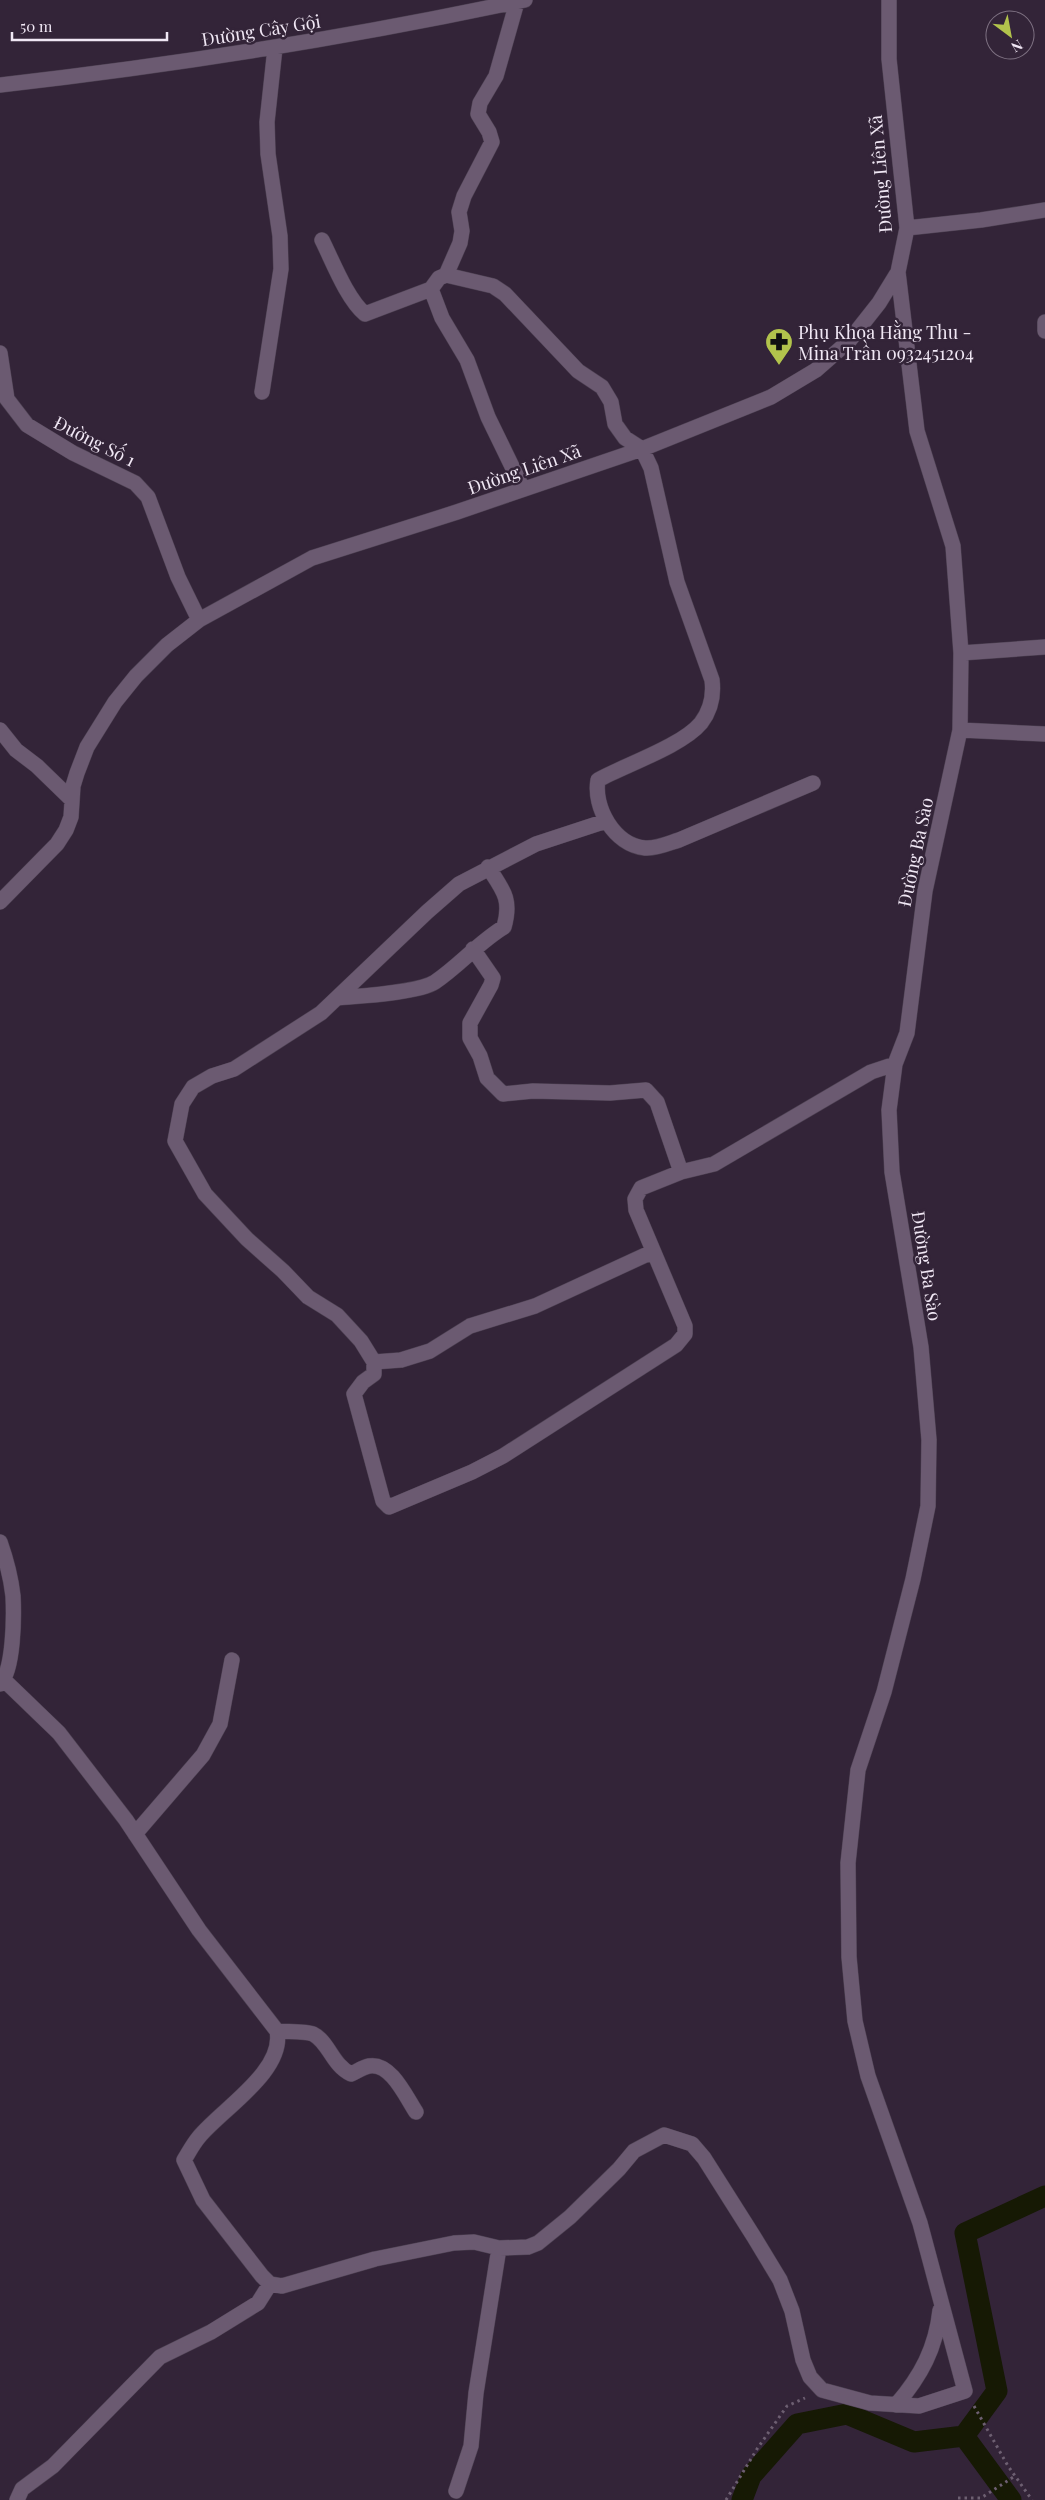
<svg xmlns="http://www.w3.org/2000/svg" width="1045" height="2500" viewBox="0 0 1045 2500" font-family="'Playfair Display',serif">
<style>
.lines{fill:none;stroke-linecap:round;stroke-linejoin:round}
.canal{stroke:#161904;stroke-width:21}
.minor-casing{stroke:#4d4152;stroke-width:16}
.path{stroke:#6d5f71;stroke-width:3;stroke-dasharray:2.5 4;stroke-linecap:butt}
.minor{stroke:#6b5a71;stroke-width:15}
.labels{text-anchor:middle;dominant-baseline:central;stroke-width:5;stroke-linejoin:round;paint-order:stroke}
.street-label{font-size:18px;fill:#f0e7f4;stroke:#332438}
.poi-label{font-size:18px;fill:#f0e7f4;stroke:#332438;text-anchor:start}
</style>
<rect width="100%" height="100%" fill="#332438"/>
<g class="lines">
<!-- canal -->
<path class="canal" d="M964 2436 1011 2500
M742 2500 751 2476 797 2424 847 2414 914 2442 964 2436 997 2391 965 2233 1045 2196"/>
<defs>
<path id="minor" d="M0 85C176 65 352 37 525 0
M907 228 981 220 1045 210
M322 240C333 262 347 299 365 314L431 289
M446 275 460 243 462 231 459 212 464 196 492 142 489 132 478 114 480 103 496 76 517 2
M1045 322V331
M0 353 7 399 27 425 73 453 135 483 148 497 178 577 199 620
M262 392 281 269 280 236 268 154 267 122 275 48
M523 489 488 417 467 360 442 318 431 289 439 278 446 275 493 286 505 294 578 371 602 387 611 402 615 424 625 438 642 449 651 468 677 582 712 680C714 696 711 710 701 723 682 746 625 765 598 780 593 807 614 845 645 848 656 849 669 843 679 840L813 783
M961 653 1045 647
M0 730 16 750 37 766 72 800
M960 730 1045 734
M606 821 536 844 459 884 427 912 321 1013 234 1069 212 1076 193 1087 182 1104 175 1141 205 1194 247 1239 283 1271 308 1297 337 1315 361 1341 374 1362V1374L363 1382 354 1394 383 1501 389 1507 472 1472 503 1456 676 1345 685 1334V1326L636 1210 635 1199 641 1188 681 1172 714 1164 871 1072 895 1064
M0 902 57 844 66 830 71 817 73 786 77 773 87 747 115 702 136 676 167 645 199 620 312 558 457 512 642 449 771 397 816 370 849 341 879 303 898 272 907 228 889 59V0
M473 949 493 978 491 985 470 1023V1038L480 1056 487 1078 503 1094 533 1091 610 1093 646 1090 657 1102 681 1172
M337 998C359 996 418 993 435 982 460 965 479 942 504 927 512 899 503 890 488 867
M374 1362 401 1360 430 1351 470 1326 535 1306 652 1252
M0 1542C6 1559 11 1578 13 1596 14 1616 14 1670 0 1684
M4 1680 59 1733 126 1820 199 1930 277 2031C285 2071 222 2109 199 2137 193 2144 189 2152 184 2160L203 2200 262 2276 270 2284 282 2286 375 2259 454 2243 474 2242 499 2248 528 2247 538 2243 570 2217 619 2169 634 2151 664 2135 692 2144 704 2158 754 2237 780 2280 792 2311 803 2360 810 2377 822 2390 870 2403 919 2406 965 2391 920 2223 868 2076 855 2021 849 1957 848 1863 858 1770 884 1692 913 1579 928 1506 929 1440 921 1347 892 1172 889 1110 895 1064 907 1033 925 891 960 730 961 653 953 546 917 431 898 272
M135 1834 203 1755 220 1724 232 1660
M277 2031C285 2032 306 2031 313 2034 329 2042 332 2065 351 2074 356 2072 363 2067 369 2066 391 2062 406 2097 416 2112
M896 2405C921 2376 936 2348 940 2310
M456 2491 471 2446 476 2393 499 2248
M17 2500 22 2489 53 2466 160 2357 211 2332 258 2303 270 2284"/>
</defs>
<!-- minor casing -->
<use href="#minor" class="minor-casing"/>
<!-- path -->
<path class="path" d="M974 2406 1008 2466 1032 2500
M958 2498H981L1015 2476
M726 2500 757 2449 787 2406 805 2398"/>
<!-- minor -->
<use href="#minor" class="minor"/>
</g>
<!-- icons -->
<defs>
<symbol id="pharmacy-pin" viewBox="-11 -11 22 30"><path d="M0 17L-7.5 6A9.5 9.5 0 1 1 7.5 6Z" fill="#b2c34c" stroke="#332438"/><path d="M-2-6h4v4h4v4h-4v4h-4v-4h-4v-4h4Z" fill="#111"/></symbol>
</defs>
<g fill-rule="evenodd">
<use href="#pharmacy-pin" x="763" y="326" width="32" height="43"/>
</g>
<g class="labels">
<!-- street labels -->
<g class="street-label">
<text transform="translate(261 30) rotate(-9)">Đường Cây Gội</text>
<text transform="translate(880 174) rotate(-95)">Đường Liên Xã</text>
<text transform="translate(95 441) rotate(27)">Đường Số 1</text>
<text transform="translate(524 469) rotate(-19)">Đường Liên Xã</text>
<text transform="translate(915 852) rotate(-78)">Đường Ba Sào</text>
<text transform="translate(927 1266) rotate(81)">Đường Ba Sào</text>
</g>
<!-- poi labels -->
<g class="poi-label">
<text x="798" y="332">Phụ Khoa Hằng Thu -<tspan x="798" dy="21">Mina Trần 0932451204</tspan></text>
</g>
</g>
<!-- north arrow -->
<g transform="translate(1010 35) rotate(148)"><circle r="24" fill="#332438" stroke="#7f7283"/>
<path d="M0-4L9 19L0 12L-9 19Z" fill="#b2c34c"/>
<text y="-8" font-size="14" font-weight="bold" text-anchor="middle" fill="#f0e7f4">N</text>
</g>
<!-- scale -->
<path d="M12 32v8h155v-8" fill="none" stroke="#f0e7f4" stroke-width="2.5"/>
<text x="20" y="32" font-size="15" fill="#f0e7f4" stroke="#332438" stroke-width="4" paint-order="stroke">50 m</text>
</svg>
